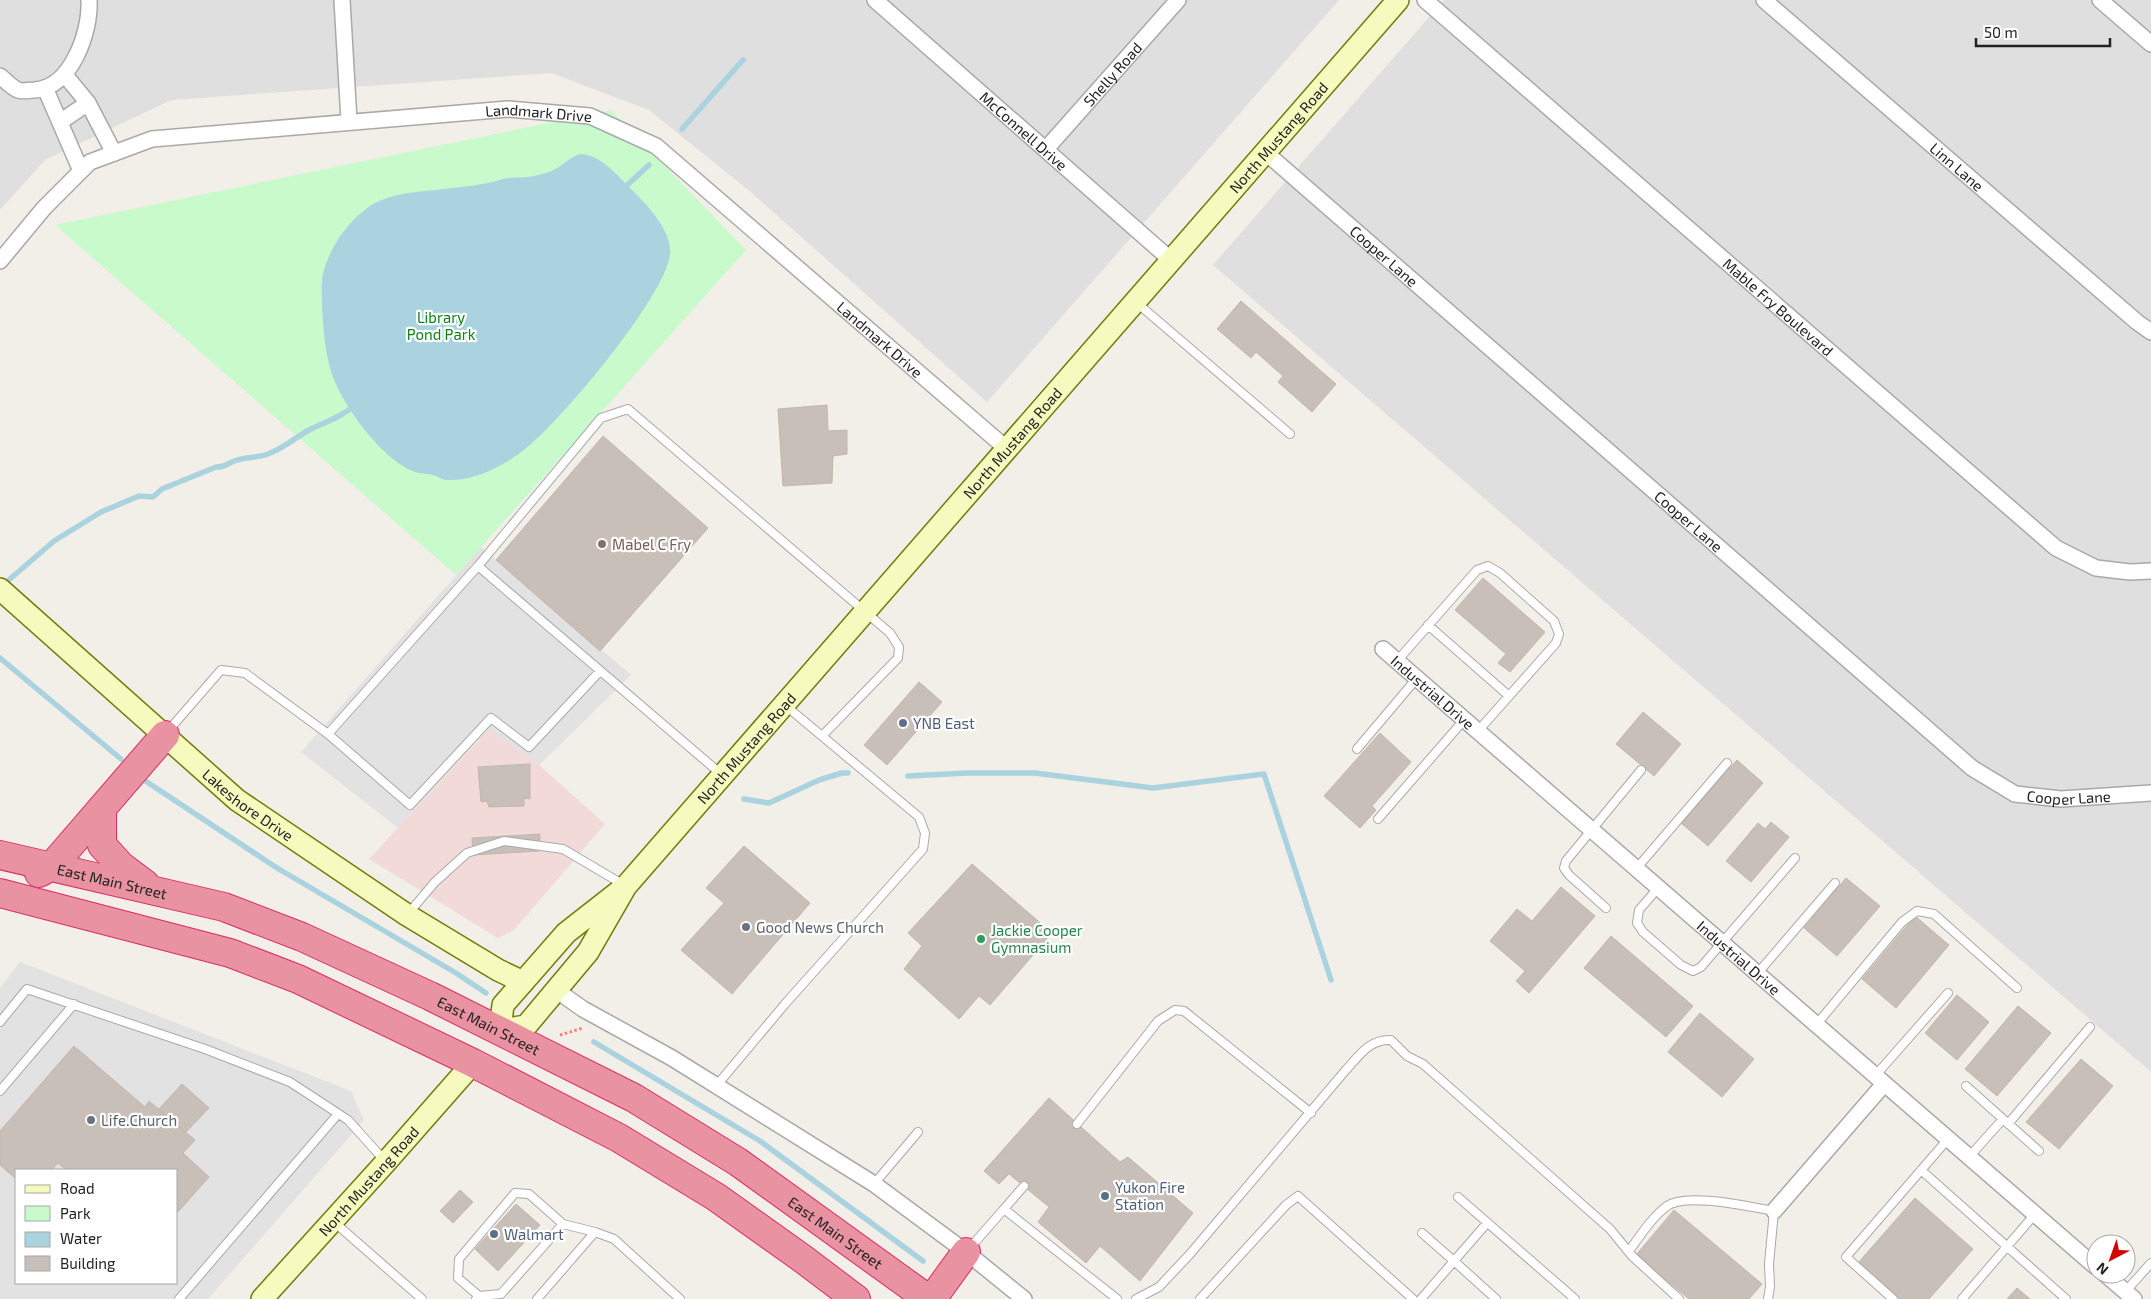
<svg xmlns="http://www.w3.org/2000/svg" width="2151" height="1299" viewBox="0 0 2151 1299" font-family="'Exo 2',sans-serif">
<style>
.residential{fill:#e0dfdf}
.commercial{fill:#f2dad9}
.park{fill:#c8facc}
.parking{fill:#e2e2e2;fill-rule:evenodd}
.water{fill:#aad3df}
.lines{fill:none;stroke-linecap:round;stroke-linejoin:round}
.stream{stroke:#aad3df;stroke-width:5.5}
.building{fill:#c7bfb8;stroke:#c4b6ab}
.lane-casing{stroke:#a9a9a9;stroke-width:10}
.street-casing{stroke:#a9a9a9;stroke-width:18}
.secondary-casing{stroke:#707d05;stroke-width:24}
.highway-casing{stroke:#dc2a67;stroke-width:30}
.path{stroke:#fa8072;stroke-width:3;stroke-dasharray:2.5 2.5;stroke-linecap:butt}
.lane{stroke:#fff;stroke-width:8}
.street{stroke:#fff;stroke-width:15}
.secondary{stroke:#f7fabf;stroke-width:21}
.highway{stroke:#e892a2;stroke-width:28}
.education-dot{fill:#8d6e63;stroke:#fff;stroke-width:2}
.service-dot{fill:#5c6f8a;stroke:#fff;stroke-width:2}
.worship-dot{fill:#6b7280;stroke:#fff;stroke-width:2}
.leisure-dot{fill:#2e9e5b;stroke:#fff;stroke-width:2}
.labels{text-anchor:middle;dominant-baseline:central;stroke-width:4.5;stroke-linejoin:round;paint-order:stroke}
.street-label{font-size:15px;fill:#222;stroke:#fff}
.park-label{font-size:15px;fill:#0c8416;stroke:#fff}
.education-label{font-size:15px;fill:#785e54;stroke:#fff;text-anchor:start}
.service-label{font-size:15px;fill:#4e5e75;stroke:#fff;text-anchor:start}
.worship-label{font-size:15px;fill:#5b616d;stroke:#fff;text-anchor:start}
.leisure-label{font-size:15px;fill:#27864d;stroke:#fff;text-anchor:start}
</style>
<rect width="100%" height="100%" fill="#f2efe9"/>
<!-- residential -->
<path class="residential" d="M0 0H1339L987 402 752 193 649 110 551 73 171 100 45 160 0 210Z
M1444 0H2151V1072L1213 265Z"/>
<!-- commercial -->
<path class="commercial" d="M489 729 498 731 539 765 605 824 514 930 498 938 369 859Z"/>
<!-- park -->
<path class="park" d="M611 110 746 250 456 575 55 225Z"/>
<!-- parking -->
<path class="parking" d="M481 547 631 675 539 765 488 729 398 828 301 752Z
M20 962 351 1091 364 1120 208 1299H0V988ZM16 1170H176V1283H16Z"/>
<!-- water -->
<path class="water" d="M581 154C601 155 618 176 631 189 646 204 673 231 670 255 665 297 556 428 520 453 499 468 473 481 447 480 442 480 438 476 433 475 424 473 417 474 408 469 379 454 344 407 333 377 325 356 323 327 322 305 322 295 321 283 323 273 330 248 345 225 366 209 389 191 424 192 452 188 464 187 476 185 488 183 495 182 501 179 508 178 517 177 526 178 534 176 543 174 551 172 559 167 566 162 572 156 581 154Z"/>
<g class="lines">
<!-- stream -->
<path class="stream" d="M682 129 743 60
M623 189 649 165
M3 585 54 541 101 512 139 496 153 497 162 489 216 467C224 468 227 464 234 461 244 457 257 458 268 454 284 448 296 437 311 429 328 421 341 417 355 405
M0 658 121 759
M908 776 967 773H1035L1153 788 1264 774 1331 980
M147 782 277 868 456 973 486 993
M744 799 769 803 819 780 842 773H848
M594 1042 760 1141 923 1261"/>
</g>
<!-- building -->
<path class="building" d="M1241 301 1336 384 1312 412 1278 382 1283 376 1256 352 1251 358 1217 329Z
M827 405 828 431 847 430V454L833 456 832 483 783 486 778 409Z
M603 436 708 528 600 651 496 560Z
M1483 578 1545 632 1510 672 1498 663 1506 654 1455 610Z
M919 682 942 702 887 765 864 745Z
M1643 712 1681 744 1654 776 1616 744Z
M1380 733 1411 762 1372 806 1376 810 1360 828 1324 796Z
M1737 760 1763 783 1708 846 1681 823Z
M530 764V799L524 798V806L489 807 487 801 481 802 478 767Z
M1771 822 1789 837 1751 882 1726 861 1758 823 1765 829Z
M540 834 539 851 473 855 472 838Z
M744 846 810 903 732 994 681 950 724 903 706 888Z
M972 864 1052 933 990 1005 979 996 959 1019 904 969 922 946 908 933Z
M1846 878 1880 906 1837 956 1804 928Z
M1561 887 1595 916 1529 993 1516 981 1525 971 1490 941 1517 909 1532 921Z
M1915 916 1949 945 1896 1008 1862 979Z
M1611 936 1693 1006 1666 1037 1584 968Z
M1957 995 1989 1022 1957 1060 1925 1033Z
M2018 1006 2051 1033 1997 1096 1965 1069Z
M1700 1013 1754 1059 1722 1097 1668 1052Z
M74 1046 145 1107 149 1101 195 1140 183 1153 209 1177 176 1214V1170H66L58 1163 52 1170H16V1179L0 1165V1131Z
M2081 1059 2113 1086 2059 1149 2026 1122Z
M182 1084 209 1108 186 1132 159 1109Z
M1049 1098 1120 1162 1128 1157 1193 1213 1140 1281 1100 1246 1086 1263 1038 1222 1049 1207 1009 1174 999 1184 984 1171Z
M460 1190 473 1202 453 1223 440 1211Z
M1915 1198 1973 1249 1929 1299H1900L1858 1263Z
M516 1204 540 1225 498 1271 475 1249Z
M1674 1210 1762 1284 1749 1299H1689L1636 1255Z
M2017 1288 2030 1299H2007Z"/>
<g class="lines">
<defs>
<path id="lane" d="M1137 303 1290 434
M478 566 601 418 628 409 890 633 899 647 898 658 823 735
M1428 625 1509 696
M1397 661 1477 570 1488 566 1500 573 1554 621 1559 634 1556 643 1478 731
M168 731 221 670 245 673 328 734 478 566 721 774
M328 734 410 805 491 718 529 747 600 671
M1357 749 1417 678
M1378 819 1464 720
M1636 869 1727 763
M1658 888 1639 910 1637 923 1643 932 1681 965 1693 971 1701 967 1795 858
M1606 908 1569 875 1564 868 1566 861 1641 770
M407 915 435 882 467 853 504 841 563 849 624 885
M1757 974 1835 883
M0 1022 27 989 205 1049 290 1082 348 1120 385 1161
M1816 1025 1902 922 1917 911 1934 914 2017 988
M1875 1076 1948 993
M717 1085 785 1004 923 849 925 833 919 817 786 706
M1966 1086 2039 1151
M0 1091 74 1004
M1077 1124 1158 1021 1175 1010 1184 1011 1311 1113
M2008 1124 2090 1027
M1969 1157 2003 1119
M1921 1170 2066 1299
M874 1184 918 1132
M1458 1197 1575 1299
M1004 1209 1024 1186
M334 1222 422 1299
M563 1224 595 1232
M1422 1233 1454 1261 1487 1223
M969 1249 1004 1209 1117 1299
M1629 1251C1640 1236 1652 1217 1667 1206 1686 1192 1750 1207 1774 1211L1769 1264 1770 1287 1768 1299
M2125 1292 2151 1263
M179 1299 338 1114
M476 1299 479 1296 501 1294 563 1224 529 1194 515 1193 459 1259 458 1278 479 1296
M537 1299 595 1232 614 1239 680 1299
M1136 1299 1159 1287 1190 1254 1345 1071C1359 1056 1369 1039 1391 1040L1407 1056 1423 1064 1610 1229 1632 1256 1679 1299
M1200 1299 1286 1205 1298 1196 1413 1299
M1421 1299 1454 1261 1496 1299
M1893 1299 1846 1257 1948 1139
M1962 1299 2035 1214"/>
<g id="street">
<path d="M342 0 349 121"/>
<path id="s1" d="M875 0 1171 260"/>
<path id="s2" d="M1425 0 2056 548 2096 568 2130 572 2151 571"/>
<path id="s3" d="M1764 0 2137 322 2151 332"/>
<path d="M2100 0 2151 44"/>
<path d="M65 75 88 103 114 153"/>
<path d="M0 76C5 80 12 88 18 90 22 92 29 90 34 90 71 89 91 31 89 0"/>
<path d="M45 88 81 171"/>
<path d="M60 122 88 103"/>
<path id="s4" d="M1046 149 1178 0"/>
<path id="s5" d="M1265 152 1972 768 2015 794 2061 799 2151 793"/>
<path id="s6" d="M0 261 44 208 90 162 152 139 508 109 590 116 656 146 1007 449"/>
<path id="s7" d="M1383 649 2096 1267"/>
<path d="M556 990 583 1009 672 1058 874 1184 966 1252 1024 1299"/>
<path d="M1774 1211 1884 1084"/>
<path d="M2105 1274 2134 1299"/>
</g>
<g id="secondary">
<path id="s8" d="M0 589 237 800 407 915 498 970 523 982"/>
<path id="s9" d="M626 886 588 952 526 1026 500 1030 503 1005 566 933 626 886 1398 0"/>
<path id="s10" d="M262 1299 386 1162 473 1063"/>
</g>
<g id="highway">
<path d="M102 808V845L121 866 145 884"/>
<path id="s11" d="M0 855 224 907 302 937 430 996 634 1098 738 1162 928 1299"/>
<path d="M39 873 52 866 165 735"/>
<path d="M0 893 230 953 298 979 473 1063 619 1138 716 1197 803 1259 856 1299"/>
<path d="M932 1299 966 1252"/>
</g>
</defs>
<!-- lane casing -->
<use href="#lane" class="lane-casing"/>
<!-- street casing -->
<use href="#street" class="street-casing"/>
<!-- secondary casing -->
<use href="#secondary" class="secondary-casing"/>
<!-- highway casing -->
<use href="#highway" class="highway-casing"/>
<!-- path -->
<path class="path" d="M560 1035 583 1028"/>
<!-- lane -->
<use href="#lane" class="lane"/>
<!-- street -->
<use href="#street" class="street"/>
<!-- secondary -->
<use href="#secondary" class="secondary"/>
<!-- highway -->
<use href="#highway" class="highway"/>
</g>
<!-- markers -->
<circle class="education-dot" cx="602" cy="544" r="5"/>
<g class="service-dot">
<circle cx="903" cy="723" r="5"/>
<circle cx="1105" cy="1196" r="5"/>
<circle cx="494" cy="1234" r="5"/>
</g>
<g class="worship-dot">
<circle cx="746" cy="927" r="5"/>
<circle cx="91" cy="1120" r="5"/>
</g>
<circle class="leisure-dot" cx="981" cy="939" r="5"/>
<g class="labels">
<!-- street labels -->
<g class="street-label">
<text stroke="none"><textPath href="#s4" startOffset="100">Shelly Road</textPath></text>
<text stroke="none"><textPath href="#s6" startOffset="588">Landmark Drive</textPath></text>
<text stroke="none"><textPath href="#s1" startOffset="198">McConnell Drive</textPath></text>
<text stroke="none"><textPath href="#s9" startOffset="1389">North Mustang Road</textPath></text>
<text stroke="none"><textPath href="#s3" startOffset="255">Linn Lane</textPath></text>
<text stroke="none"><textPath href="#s5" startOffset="158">Cooper Lane</textPath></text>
<text stroke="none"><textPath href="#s2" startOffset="468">Mable Fry Boulevard</textPath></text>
<text stroke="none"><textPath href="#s6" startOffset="1008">Landmark Drive</textPath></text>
<text stroke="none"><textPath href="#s9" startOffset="984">North Mustang Road</textPath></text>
<text stroke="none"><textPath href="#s5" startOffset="562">Cooper Lane</textPath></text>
<text stroke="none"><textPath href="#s7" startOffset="66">Industrial Drive</textPath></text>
<text stroke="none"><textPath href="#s9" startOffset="579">North Mustang Road</textPath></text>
<text stroke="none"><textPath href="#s5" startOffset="1042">Cooper Lane</textPath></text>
<text stroke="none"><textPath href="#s8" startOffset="329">Lakeshore Drive</textPath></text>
<text stroke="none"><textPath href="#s11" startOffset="115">East Main Street</textPath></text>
<text stroke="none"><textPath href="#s7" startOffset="471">Industrial Drive</textPath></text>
<text stroke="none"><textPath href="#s11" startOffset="520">East Main Street</textPath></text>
<text stroke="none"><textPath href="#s10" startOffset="159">North Mustang Road</textPath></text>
<text stroke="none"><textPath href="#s11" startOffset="925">East Main Street</textPath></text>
</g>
<!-- park labels -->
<g class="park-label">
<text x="441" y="317">Library<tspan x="441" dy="17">Pond Park</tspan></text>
</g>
<!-- education labels -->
<g class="education-label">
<text x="612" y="544">Mabel C Fry</text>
</g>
<!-- service labels -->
<g class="service-label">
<text x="913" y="723">YNB East</text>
<text x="1115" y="1187">Yukon Fire<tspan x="1115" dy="17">Station</tspan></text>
<text x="504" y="1234">Walmart</text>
</g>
<!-- worship labels -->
<g class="worship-label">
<text x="756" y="927">Good News Church</text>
<text x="101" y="1120">Life.Church</text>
</g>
<!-- leisure labels -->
<g class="leisure-label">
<text x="991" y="930">Jackie Cooper<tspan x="991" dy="17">Gymnasium</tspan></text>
</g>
</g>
<!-- legend -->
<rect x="15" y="1169" width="162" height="115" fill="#ffffff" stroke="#a7a7a7"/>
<rect x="25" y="1185" width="25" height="8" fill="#f7fabf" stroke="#a7a7a7"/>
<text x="60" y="1194" font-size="15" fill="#222222">Road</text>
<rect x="25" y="1206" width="25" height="15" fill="#c8facc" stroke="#a7a7a7"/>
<text x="60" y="1219" font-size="15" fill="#222222">Park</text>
<rect x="25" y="1232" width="25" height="15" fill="#aad3df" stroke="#a7a7a7"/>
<text x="60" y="1244" font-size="15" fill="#222222">Water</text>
<rect x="25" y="1256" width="25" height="15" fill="#c7bfb8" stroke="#a7a7a7"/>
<text x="60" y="1269" font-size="15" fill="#222222">Building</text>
<!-- north arrow -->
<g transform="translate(2111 1259) rotate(221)"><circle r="24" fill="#ffffff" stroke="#a7a7a7"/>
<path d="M0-4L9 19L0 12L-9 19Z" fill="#d40000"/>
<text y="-8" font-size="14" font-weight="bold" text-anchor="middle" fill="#222222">N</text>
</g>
<!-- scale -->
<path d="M1976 38v8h134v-8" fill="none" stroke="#222222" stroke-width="2.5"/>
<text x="1984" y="38" font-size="15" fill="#222222" stroke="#ffffff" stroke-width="4" paint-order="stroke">50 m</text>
</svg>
